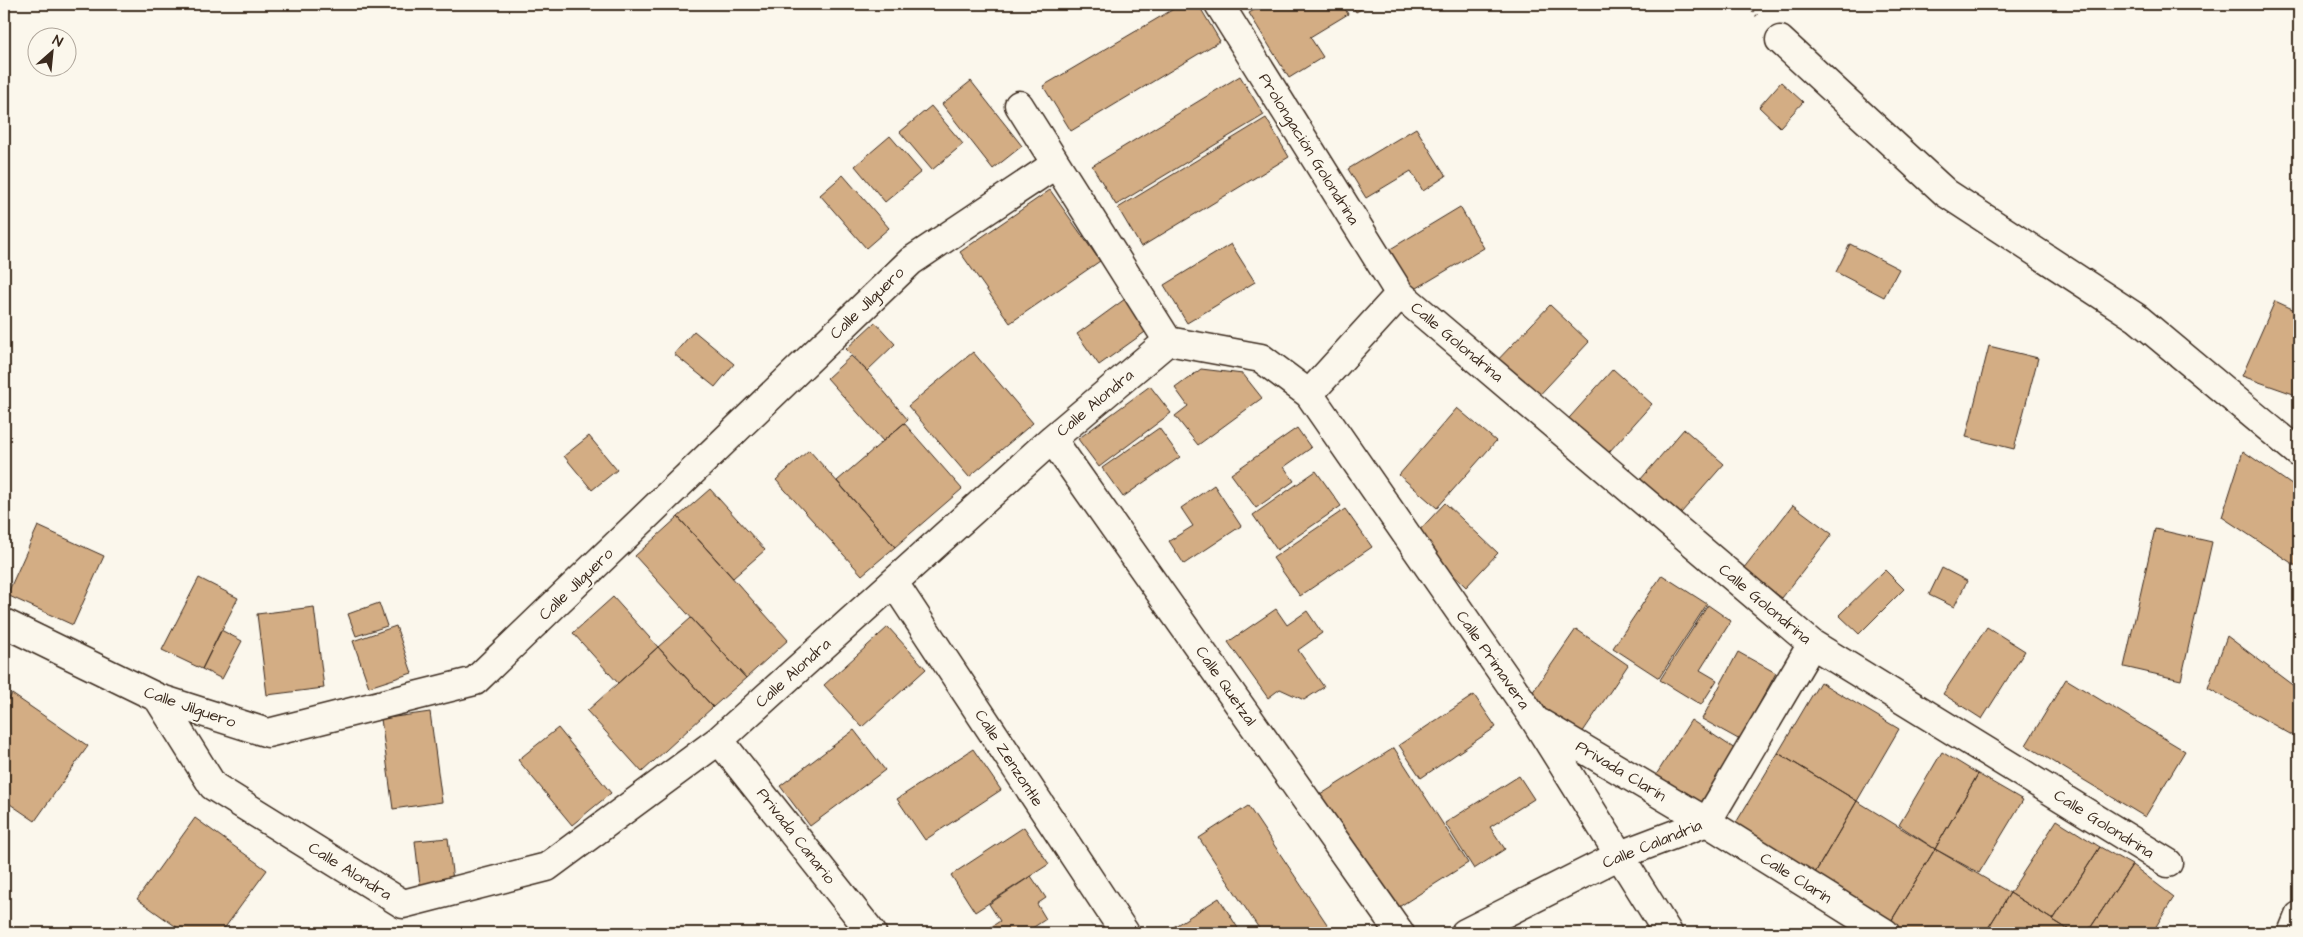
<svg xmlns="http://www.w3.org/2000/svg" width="2303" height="937" viewBox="0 0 2303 937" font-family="'Architects Daughter',sans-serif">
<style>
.building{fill:#d3ad84;stroke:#3b2a1e}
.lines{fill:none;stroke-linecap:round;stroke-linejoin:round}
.minor-casing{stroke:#3b2a1e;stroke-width:31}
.path{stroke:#3b2a1e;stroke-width:3;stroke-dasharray:1 4;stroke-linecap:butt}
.minor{stroke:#fbf7ec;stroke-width:28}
.labels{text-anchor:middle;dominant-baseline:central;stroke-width:4;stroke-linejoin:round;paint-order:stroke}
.street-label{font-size:16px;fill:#3b2a1e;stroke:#fbf7ec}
</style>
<rect width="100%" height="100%" fill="#fbf7ec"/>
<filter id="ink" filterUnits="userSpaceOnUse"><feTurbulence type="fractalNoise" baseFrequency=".02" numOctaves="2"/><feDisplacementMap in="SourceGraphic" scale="10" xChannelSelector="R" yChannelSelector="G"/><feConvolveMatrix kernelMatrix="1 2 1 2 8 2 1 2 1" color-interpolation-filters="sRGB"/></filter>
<g filter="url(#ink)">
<!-- building -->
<path class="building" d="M1182 4H1198L1220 41 1071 131 1043 86Z
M1265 4H1342L1348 14 1310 37 1323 57 1289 78 1249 13Z
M1351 4H1370L1356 12Z
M1240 76 1264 115 1116 205 1092 166Z
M971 81 1022 146 993 169 942 104Z
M1781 82 1803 102 1780 127 1759 107Z
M931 106 963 144 932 170 900 132Z
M1266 118 1289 157 1141 247 1118 208Z
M1416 128 1446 176 1423 191 1411 171 1366 198 1348 169Z
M890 136 921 172 885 202 855 166Z
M843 175 889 228 866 248 820 195Z
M1050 190 1100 261 1010 323 960 252Z
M1460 207 1484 248 1412 291 1387 251Z
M1231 244 1255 282 1187 323 1164 285Z
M1850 244 1899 269 1884 297 1836 272Z
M1125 299 1148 330 1099 365 1077 334Z
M2275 301 2299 312V396L2242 376Z
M1550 305 1589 342 1533 402 1493 365Z
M875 322 895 344 867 371 846 349Z
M694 331 734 364 715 387 674 354Z
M1989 346 2038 358 2014 449 1966 437Z
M973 352 1033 423 969 477 908 406Z
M851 356 867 371 908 420 883 441 827 378Z
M1201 369 1243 374 1262 398 1198 445 1175 416 1188 406 1175 388Z
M1613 369 1652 404 1601 461 1562 426Z
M1150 386 1171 413 1099 467 1078 439Z
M1457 408 1496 441 1437 508 1399 475Z
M904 423 962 489 895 547 837 481Z
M1159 428 1180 457 1123 497 1102 468Z
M1297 428 1311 448 1284 467 1294 481 1256 508 1231 474Z
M1684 429 1724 464 1674 521 1634 487Z
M589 436 617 470 592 490 564 456Z
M809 450 895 547 862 575 776 480Z
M2243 451 2299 490V568L2222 517Z
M1316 471 1341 506 1277 550 1253 515Z
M1214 485 1241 526 1184 564 1169 541 1193 526 1181 508Z
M710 489 765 550 733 578 678 517Z
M1445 503 1498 553 1466 587 1413 537Z
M1793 505 1832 534 1782 598 1743 569Z
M1345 509 1372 547 1300 596 1273 558Z
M678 517 788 640 746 678 635 556Z
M38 526 104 556 73 625 7 595Z
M2155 529 2212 542 2181 680 2124 667Z
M1942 568 1967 581 1954 607 1929 595Z
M1885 570 1904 589 1859 634 1839 615Z
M1662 575 1707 604 1659 678 1613 648Z
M199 578 238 598 202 669 162 650Z
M613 597 658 647 618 683 573 633Z
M379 603 387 626 356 636 348 614Z
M1708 605 1731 621 1700 670 1717 680 1701 705 1660 680Z
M314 607 324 688 267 695 257 614Z
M1276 609 1287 625 1307 611 1322 633 1298 650 1324 687 1304 700 1280 689 1268 698 1228 642Z
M691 618 746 678 713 707 658 647Z
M396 626 412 673 369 687 353 641Z
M888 627 926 669 862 727 824 685Z
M1987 627 2025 651 1982 719 1943 694Z
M1576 629 1628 665 1580 736 1528 699Z
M221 630 242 641 222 679 202 669Z
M2227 636 2299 690V739L2208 688Z
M658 647 713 707 642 772 587 711Z
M1738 652 1776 673 1740 740 1702 719Z
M2066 679 2185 751 2145 817 2026 745Z
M1820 682 1899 729 1857 801 1778 753Z
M12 694 88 746 35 821 4 800V706Z
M1474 695 1496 727 1421 778 1399 745Z
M430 712 442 802 393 809 381 719Z
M1691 720 1738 751 1703 805 1656 775Z
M558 728 611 793 572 825 518 760Z
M854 730 885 770 810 826 780 786Z
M1394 748 1468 863 1394 910 1320 795Z
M973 749 1001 790 925 840 897 799Z
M1942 752 1978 774 1935 849 1899 825Z
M1778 753 1857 801 1812 878 1731 831Z
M1978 774 2023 800 1979 873 1935 849Z
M1519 776 1534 799 1490 827 1505 849 1474 869 1445 823Z
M1857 801 1935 849 1890 923 1812 878Z
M1248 806 1333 933H1262L1199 838Z
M195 818 267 870 221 933H185L137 899Z
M2057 820 2100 847 2053 920 2010 893Z
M1024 827 1049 864 975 912 951 875Z
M448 838 453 881 420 885 415 841Z
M2100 847 2132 865 2087 933H2074L2053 920Z
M1935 849 2010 893 1985 933H1907L1890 923Z
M2132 865 2174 897 2152 933H2087Z
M1031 876 1046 898 1037 904 1046 919 1025 933H995L991 927 1000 921 989 904Z
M2010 893 2053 920 2074 933H1985Z
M1219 898 1241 933H1164Z"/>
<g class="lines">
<defs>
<path id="minor" d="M1219 4 1400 294 1812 644 2168 863
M1780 40 1946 193 2137 318 2299 453
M1019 105 1168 341
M1168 341 1261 358 1309 394 1535 720 1668 933
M1309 394 1400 294
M1052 439 1400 933
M894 583 1125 933
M4 623 158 698 268 733 475 681 911 261 1056 164
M158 698 213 786 403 904 547 867 719 740 1052 439 1168 341
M1540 723 1707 822 1885 933
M719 740 872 933
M1465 933 1620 855 1707 822 1812 644
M2292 933 2299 916"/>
</defs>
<!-- minor casing -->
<use href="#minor" class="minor-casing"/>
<!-- path -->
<path class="path" d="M1746 4 1757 16"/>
<!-- minor -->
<use href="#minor" class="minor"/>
</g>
</g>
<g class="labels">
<!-- street labels -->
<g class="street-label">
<text transform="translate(1309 149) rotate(58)">Prolongación Golondrina</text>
<text transform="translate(867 303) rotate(-44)">Calle Jilguero</text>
<text transform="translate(1457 342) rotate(40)">Calle Golondrina</text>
<text transform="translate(1095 403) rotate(-40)">Calle Alondra</text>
<text transform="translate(576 584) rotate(-44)">Calle Jilguero</text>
<text transform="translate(1765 604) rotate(40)">Calle Golondrina</text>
<text transform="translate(1493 660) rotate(55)">Calle Primavera</text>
<text transform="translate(793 673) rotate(-42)">Calle Alondra</text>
<text transform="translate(1226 686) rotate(55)">Calle Quetzal</text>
<text transform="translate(190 707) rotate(19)">Calle Jilguero</text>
<text transform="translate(1009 758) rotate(57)">Calle Zenzontle</text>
<text transform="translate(1621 771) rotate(31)">Privada Clarín</text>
<text transform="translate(2104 824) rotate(32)">Calle Golondrina</text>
<text transform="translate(796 836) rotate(52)">Privada Canario</text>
<text transform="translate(1652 844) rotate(-22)">Calle Calandria</text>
<text transform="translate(350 871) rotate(32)">Calle Alondra</text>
<text transform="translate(1796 878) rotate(32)">Calle Clarín</text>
</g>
</g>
<!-- margin -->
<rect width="2303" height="937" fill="none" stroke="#fbf7ec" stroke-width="20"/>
<rect x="10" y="10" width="2283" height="917" fill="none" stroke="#3b2a1e" stroke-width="2" filter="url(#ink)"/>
<!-- north arrow -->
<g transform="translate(52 52) rotate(27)"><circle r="24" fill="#fbf7ec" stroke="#aea59a"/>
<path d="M0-4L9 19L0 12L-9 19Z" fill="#3b2a1e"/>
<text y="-8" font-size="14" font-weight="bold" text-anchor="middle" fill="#3b2a1e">N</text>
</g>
</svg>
